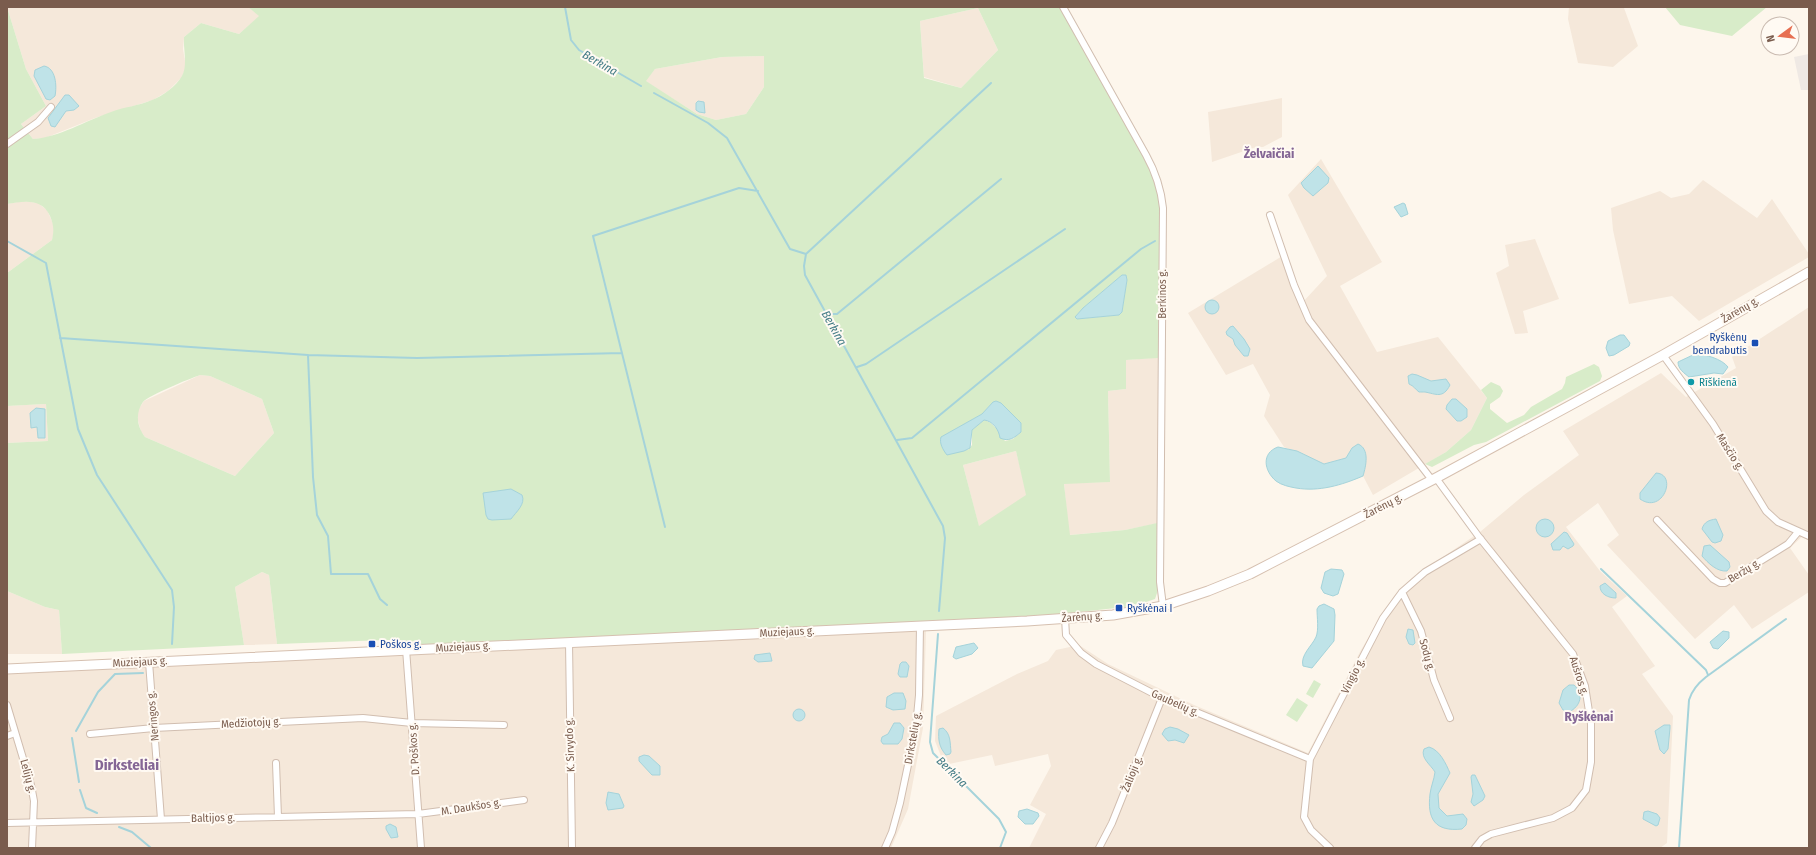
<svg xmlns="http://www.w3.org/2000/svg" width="1816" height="855" viewBox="0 0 1816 855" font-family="'Fira Sans Condensed',sans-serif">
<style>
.residential{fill:#f5e8da}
.industrial{fill:#efe9e4}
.green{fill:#d8ecc9;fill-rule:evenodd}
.water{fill:#bfe3e8;stroke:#a5d3da}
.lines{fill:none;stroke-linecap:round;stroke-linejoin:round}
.stream{stroke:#a5d3da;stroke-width:2}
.street-casing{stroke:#d1beb0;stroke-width:8}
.secondary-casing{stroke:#d6c0b0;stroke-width:11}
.street{stroke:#fff;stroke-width:6}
.secondary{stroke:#fff;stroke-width:9}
.transit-dot{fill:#1a4fb4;stroke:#fffaf3;stroke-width:1.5}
.culture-dot{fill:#0f9aa8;stroke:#fffaf3;stroke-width:1.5}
.labels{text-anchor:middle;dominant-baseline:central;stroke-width:4;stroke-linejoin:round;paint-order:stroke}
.street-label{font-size:11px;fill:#7a5c4d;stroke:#fffaf3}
.transit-label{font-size:11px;fill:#164399;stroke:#fffaf3;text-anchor:start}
.culture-label{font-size:11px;fill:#0d838f;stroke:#fffaf3;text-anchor:start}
.water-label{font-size:12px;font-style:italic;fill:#437c86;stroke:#fffaf3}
.quarter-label{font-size:13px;font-weight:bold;fill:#846695;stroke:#fffaf3}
.district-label{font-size:15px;font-weight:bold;fill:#846695;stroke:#fffaf3}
</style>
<rect width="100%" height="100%" fill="#fdf6ec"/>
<!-- residential -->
<path class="residential" d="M7 7H248L260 16 239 34 201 23 184 37 183 49 186 67 182 77 168 91 153 100 95 118 45 138 33 139 21 124 46 106 26 69Z
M1569 7 1624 8 1638 46 1613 67 1578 63 1568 19Z
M978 8 998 50 961 88 924 77 920 21Z
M764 56V87L746 114 716 120 697 114 645 81 655 69 722 57Z
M1282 98V137L1263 147H1256L1212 162 1208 112Z
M1321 159 1382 262 1340 286 1377 352 1438 337 1487 398 1471 430 1446 452 1373 495 1363 476 1365 469 1352 448 1346 458 1324 464 1284 447 1264 416 1270 395 1253 364 1226 375 1188 313 1284 255 1302 303 1327 276 1288 195Z
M1703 180 1757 218 1772 199 1809 254V257L1699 321 1672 296 1629 304 1613 230 1611 208 1660 191 1671 198 1689 194Z
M23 201 38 203 47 210 55 228 52 240 7 273V204Z
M1535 239 1559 299 1523 311 1528 333 1515 334 1496 273 1509 266 1505 245Z
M1809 307V530L1790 548 1809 575V592L1752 629 1734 605 1695 639 1607 545 1619 535 1598 503 1566 527 1600 571 1627 596 1612 607 1655 666 1642 674 1673 716 1667 843 1660 848H1029L1046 814 1030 805 1051 766 1048 754 995 766 992 755 949 764 941 756 935 741 936 716 1017 674 1048 661 1056 650 1079 645 1108 664 1194 705 1308 753 1361 650 1394 596 1412 578 1480 532 1524 495 1579 455 1563 431 1661 373 1686 397 1736 368 1732 357Z
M1164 357V522L1125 530 1069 535 1064 483 1110 482 1108 391 1126 389V360Z
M200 375 210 376 262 399 274 433 235 476 145 437 141 432 138 420V410L144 401Z
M46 404 48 441 7 443V406Z
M1016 451 1027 495 979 527 963 465Z
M262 572 269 575 277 644 244 645 235 587Z
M7 591 45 607 59 610 62 654H7Z
M926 631 923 728 908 809 891 848H7V672Z"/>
<!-- industrial -->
<path class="industrial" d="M1809 54V90H1801L1794 57Z"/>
<!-- green -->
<path class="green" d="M7 7 26 69 46 106 21 124 33 139C60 137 85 121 111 112 124 107 138 106 152 100 163 96 176 86 182 76 188 65 183 49 184 37L201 23 239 34 259 16 248 7H1059L1153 174 1158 187 1160 203 1158 358 1126 360V389L1108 391 1110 482 1064 484 1070 535 1125 530 1157 523V593L1155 599 1134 606 1052 615 420 646V642L386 640 277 644 269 575 262 572 235 587 244 645 62 654 59 610 45 607 7 591V443L48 441 46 404 7 406V273L52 240C54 230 54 226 50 216 42 198 24 201 7 204ZM978 8 998 50 961 88 924 78 920 21ZM764 56V87L746 114 716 120 697 114 646 81 655 69 722 57ZM1122 275H1126L1127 280 1122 312 1119 315 1077 319 1075 317 1083 308ZM200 375 210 376 262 399 274 433 235 476 145 437C137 427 135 413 143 402 149 395 189 379 200 375ZM993 402 1021 432 1013 439 1005 441C999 433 994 422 984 420L972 430V445L968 450 942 437 982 414ZM1016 451 1026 495 979 526 963 465Z
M1665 7H1767L1732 36 1680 25Z
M1594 364 1599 367 1602 376 1600 381 1486 442 1474 445 1432 467 1425 464 1446 452 1471 430 1487 398 1481 390 1491 382 1500 386 1503 391 1500 397 1490 404V409L1507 423 1524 415 1531 407 1562 389 1565 383 1566 377Z
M1314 680 1321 684 1313 698 1306 694Z
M1297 698 1308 705 1297 722 1286 715Z"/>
<!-- water -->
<path class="water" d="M44 66C56 68 57 86 55 96L50 100 46 99 34 76 35 70Z
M65 95H69L79 106 74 110 66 111 55 127 51 126 48 118Z
M698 101 704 102 705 113 699 112 696 110V103Z
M1318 166 1329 178 1328 183 1313 196 1304 188 1301 183Z
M1403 203 1405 204 1408 214 1401 217 1394 207Z
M1122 275H1126L1127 280 1122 312 1119 315 1077 319 1075 317 1083 308Z
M1205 307a7 7 0 1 1 14 0a7 7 0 1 1-14 0Z
M1233 326 1244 339 1250 349 1248 356H1244L1235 345 1233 339 1227 335 1226 332 1230 327Z
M1620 335H1624L1630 343 1629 346 1614 355 1609 356 1606 348 1608 341Z
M1695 354C1705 354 1722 359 1728 367L1723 374 1714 373 1689 377C1684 373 1678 369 1678 362Z
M1412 374 1417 375 1431 381 1446 379 1450 385C1443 399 1436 394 1425 392 1424 392 1420 392 1419 392 1415 389 1414 386 1409 384L1408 376Z
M1452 399H1456L1467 409V417L1461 421H1457L1446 409 1447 405Z
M996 401 1001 403 1021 423V432C1014 438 1009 442 1000 438 999 430 993 421 984 420L972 430 970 448 964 451 947 455C943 450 939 443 941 437L982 414 993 402Z
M36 408 45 409V438H38L37 427 31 428 30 413Z
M1358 444C1370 449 1366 466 1363 476 1342 485 1319 492 1296 488 1290 487 1281 485 1276 481 1264 471 1261 453 1278 447L1297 451 1324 464 1346 458 1352 448Z
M1656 473C1678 474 1663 515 1640 499V493Z
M511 489 522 495C526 504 516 512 511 519L492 520 488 519 486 515 483 493Z
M1716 519 1723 535 1721 541 1715 543 1712 542 1702 529C1704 522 1709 520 1716 519Z
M1536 528a9 9 0 1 1 18 0a9 9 0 1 1-18 0Z
M1564 532 1567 533 1574 544 1573 546 1568 549 1563 546 1560 550H1553L1551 544Z
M1710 545 1729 562 1730 567 1727 571C1717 572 1708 563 1702 556L1704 546Z
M1331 569 1342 570 1344 574 1338 594 1333 596 1324 593 1321 588 1325 572Z
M1605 583 1616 593V598C1608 598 1600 594 1600 586Z
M1324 604 1334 609 1335 615 1334 641 1312 668 1303 666C1300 655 1312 646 1316 637 1319 630 1317 617 1317 609L1319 606Z
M1408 629 1413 630 1415 643 1413 645 1409 644 1406 637Z
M1723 631 1729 632V638L1718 649 1713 648 1710 642Z
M974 643 978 648 972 654 956 659 953 657 956 647Z
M770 653 772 661 758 662 754 659 755 655Z
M902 662H906L909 666 907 677H900L898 674 900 664Z
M1569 685H1574C1584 694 1581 706 1569 712L1563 710 1559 703 1563 690Z
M903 693 906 701 905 709 893 710 886 707 887 697 894 693Z
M793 715a6 6 0 1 1 12 0a6 6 0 1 1-12 0Z
M894 723H900L904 728 902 739 898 744H883L881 741 882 737 888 734Z
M1664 725H1670V728L1668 749 1664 754 1660 750 1655 731Z
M1170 727 1178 729 1189 735 1184 743 1175 740 1168 741 1162 734 1165 729Z
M943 728C951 734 950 743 951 752L950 754 946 755C939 747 938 740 939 729Z
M1429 747C1440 750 1446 764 1450 773L1438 794 1439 808 1447 816 1463 814 1467 819 1466 825 1462 829C1435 832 1427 819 1430 794 1431 786 1434 780 1435 772 1431 765 1420 758 1424 749Z
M644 755 649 756 660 766V775H652L639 761V757Z
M1472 775H1475L1485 796 1483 800 1474 806 1471 802 1473 794 1471 777Z
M608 792 619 794 624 806 623 808 608 810 606 803Z
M1027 809 1038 813 1039 816 1033 824H1025L1018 817 1019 811Z
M1648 811 1657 814 1660 818 1658 825 1656 826 1643 819 1644 812Z
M390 824 396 827 398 837 391 838 386 829V826Z"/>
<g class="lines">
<!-- stream -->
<path class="stream" d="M565 7 571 40 579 50 641 86
M654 93 708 123 727 138 790 249 806 254 804 266 805 275 943 526 945 538 939 611
M7 241 46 263 78 429 97 475 172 590 174 607 172 644
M806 254 991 83
M828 314H837L1001 179
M60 338 308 355 313 477 317 515 328 536 331 574H368L380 599 387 605
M308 355 417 358 622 353
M857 367 866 364 1065 229
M897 440 912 438 1141 249 1155 241
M665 527 593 236 739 188 758 191
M1601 569 1706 670 1708 675
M938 634 930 742 933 753 999 819 1006 832 1000 848
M76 731 98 692 115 674 143 673
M72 738 79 782
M80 790 86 808 97 813
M119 827 132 832 151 848
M1679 848 1689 700C1692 690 1697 684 1706 677L1786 619"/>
<defs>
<path id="street" d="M1063 7 1146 155C1156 173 1161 188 1163 208L1160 582 1163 606
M7 144 38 122 51 107
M1270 215 1294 285 1309 320 1432 480
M1663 355 1713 424 1766 511 1778 522 1809 536
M1436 478 1479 537 1573 654 1585 686 1591 724V762L1586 790 1572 808 1553 818 1491 834 1482 839 1475 848
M1657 520 1713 579 1720 583H1725L1788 544 1798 532
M1402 592 1421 631 1434 680 1450 718
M1065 618 1066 635 1081 653 1096 664 1162 698 1310 759
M569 642 572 848
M406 649 421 848
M149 662 161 819
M7 705 31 785 34 801 32 848
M90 734 154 728 363 718 412 723 504 725
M7 736 15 733
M276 763 278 817
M7 823 418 814 524 800
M885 848 892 832 900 803 916 727 919 695 920 625
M1099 848 1112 823 1162 698
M1330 848 1311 830 1304 817 1310 759 1383 618 1402 592 1425 572 1481 539"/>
<path id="secondary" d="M7 669 1027 621 1113 615 1163 606 1208 591 1250 574 1436 478 1663 355 1809 272"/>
</defs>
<!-- street casing -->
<use href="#street" class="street-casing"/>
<!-- secondary casing -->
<use href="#secondary" class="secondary-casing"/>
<!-- street -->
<use href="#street" class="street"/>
<!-- secondary -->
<use href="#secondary" class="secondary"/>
</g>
<!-- markers -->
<g class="transit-dot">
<rect x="1751" y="339" width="8" height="8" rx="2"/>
<rect x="1115" y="604" width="8" height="8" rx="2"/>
<rect x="368" y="640" width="8" height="8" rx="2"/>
</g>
<circle class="culture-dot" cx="1691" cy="382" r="4"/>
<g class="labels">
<!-- street labels -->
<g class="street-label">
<text transform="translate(1162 294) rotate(-90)">Berkinos g.</text>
<text transform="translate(1740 310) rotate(-30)">Žarėnų g.</text>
<text transform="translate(1730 452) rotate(58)">Masčio g.</text>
<text transform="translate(1383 506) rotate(-27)">Žarėnų g.</text>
<text transform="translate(1744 571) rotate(-31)">Beržų g.</text>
<text transform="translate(1082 617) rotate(-4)">Žarėnų g.</text>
<text transform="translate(787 632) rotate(-3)">Muziejaus g.</text>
<text transform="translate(463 647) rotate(-3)">Muziejaus g.</text>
<text transform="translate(1427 655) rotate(75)">Sodų g.</text>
<text transform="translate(140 662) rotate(-3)">Muziejaus g.</text>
<text transform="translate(1353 676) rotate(-63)">Vingio g.</text>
<text transform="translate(1579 676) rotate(72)">Aušros g.</text>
<text transform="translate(1175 703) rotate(24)">Gaubelių g.</text>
<text transform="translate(153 716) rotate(-95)">Neringos g.</text>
<text transform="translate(251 723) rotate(-3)">Medžiotojų g.</text>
<text transform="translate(913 738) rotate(-80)">Dirkstelių g.</text>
<text transform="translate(570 745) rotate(-92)">K. Sirvydo g.</text>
<text transform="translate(414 749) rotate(-94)">D. Poškos g.</text>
<text transform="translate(1132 774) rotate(-68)">Žalioji g.</text>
<text transform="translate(28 776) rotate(75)">Lelijų g.</text>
<text transform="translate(471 807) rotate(-9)">M. Daukšos g.</text>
<text transform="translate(213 818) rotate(-1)">Baltijos g.</text>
</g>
<!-- transit labels -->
<g class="transit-label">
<text x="1747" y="337" text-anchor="end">Ryškėnų<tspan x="1747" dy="13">bendrabutis</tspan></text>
<text x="1127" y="608">Ryškėnai I</text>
<text x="380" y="644">Poškos g.</text>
</g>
<!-- culture labels -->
<g class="culture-label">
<text x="1699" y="382">Rīškienā</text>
</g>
<!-- water labels -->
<g class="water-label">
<text transform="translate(600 63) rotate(30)">Berkina</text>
<text transform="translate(834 328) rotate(61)">Berkina</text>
<text transform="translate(952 772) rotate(45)">Berkina</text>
</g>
<!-- quarter labels -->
<g class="quarter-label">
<text x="1269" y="153">Želvaičiai</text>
<text x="1589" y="716">Ryškėnai</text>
</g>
<!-- district labels -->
<g class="district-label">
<text x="127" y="765">Dirksteliai</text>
</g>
</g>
<!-- border -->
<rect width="1816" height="855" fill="none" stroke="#7a5c4d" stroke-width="16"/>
<!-- north arrow -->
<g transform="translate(1780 36) rotate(255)"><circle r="19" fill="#fffaf3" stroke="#cabbb1"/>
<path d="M0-3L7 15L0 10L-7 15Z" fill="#e76f51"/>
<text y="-6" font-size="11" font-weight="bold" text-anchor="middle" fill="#7a5c4d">N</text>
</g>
</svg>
